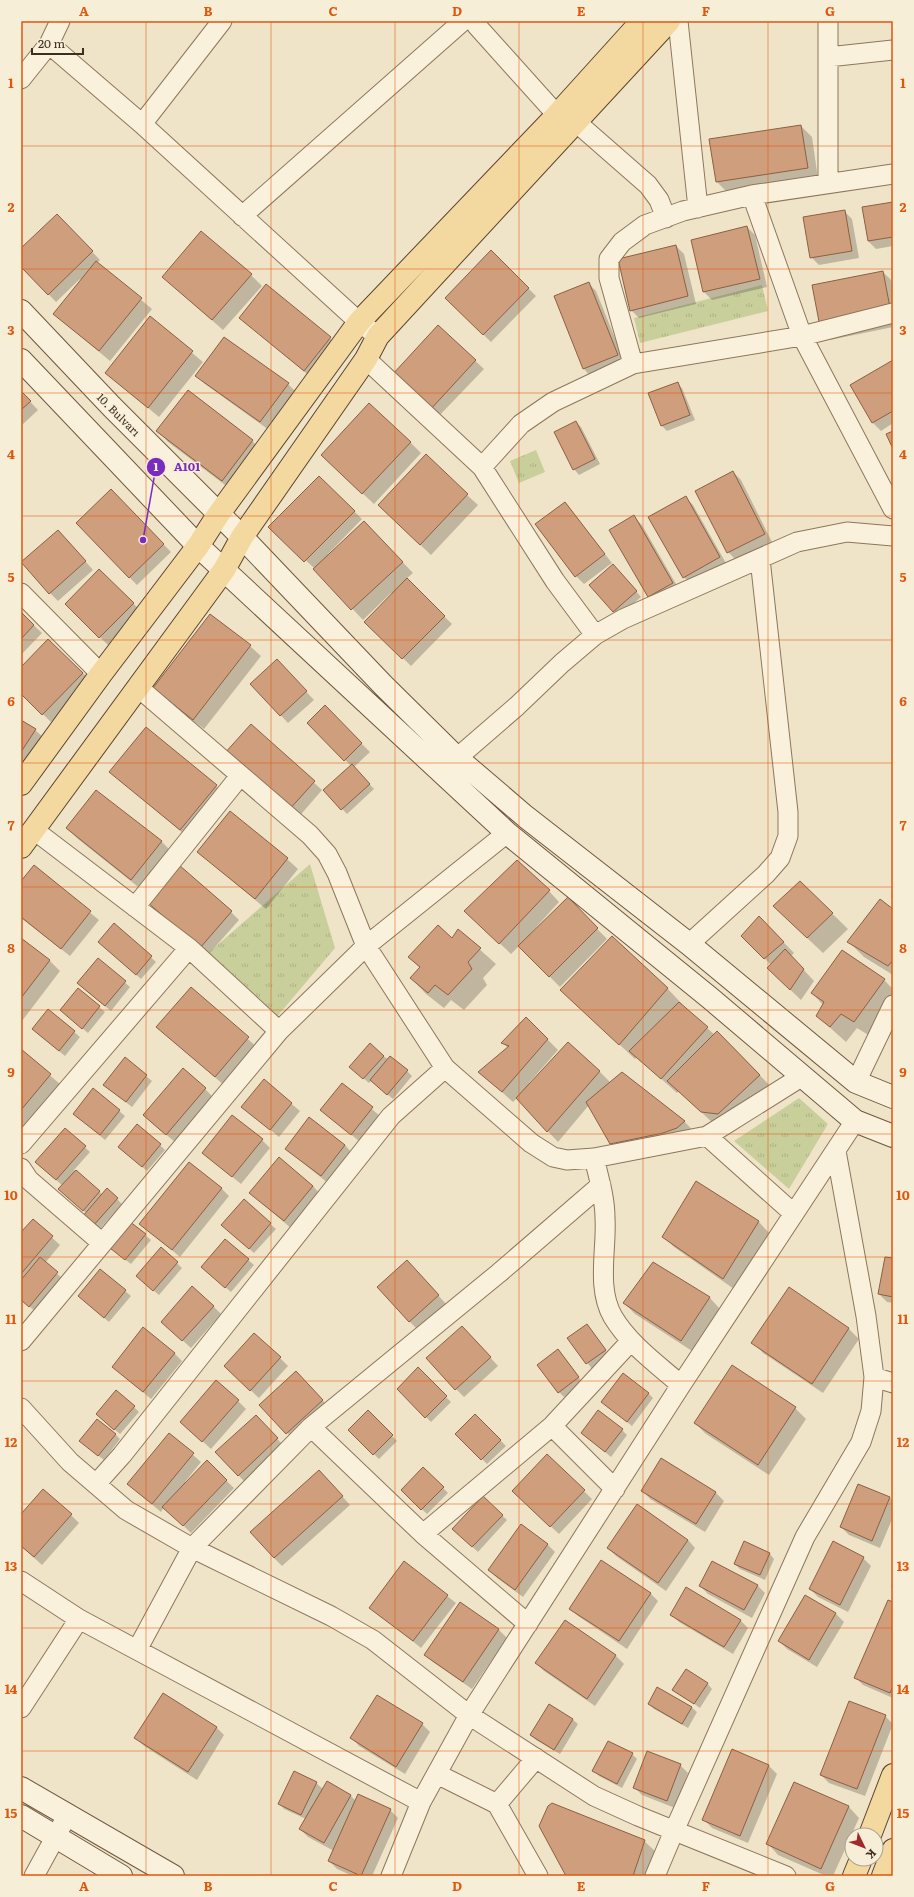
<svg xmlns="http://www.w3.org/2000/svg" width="914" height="1897" viewBox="0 0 914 1897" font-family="Literata,serif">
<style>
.park{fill:url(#park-tufts)}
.shadow{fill:#0003}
.building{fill:#cf9f7d;stroke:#8d5f41}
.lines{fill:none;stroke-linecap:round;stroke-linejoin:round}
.minor-casing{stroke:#8d765c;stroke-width:21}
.secondary-casing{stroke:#6f573f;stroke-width:24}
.primary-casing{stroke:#5b4430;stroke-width:24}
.minor{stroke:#faf1dc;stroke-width:19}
.secondary{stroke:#faf1dc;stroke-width:22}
.primary{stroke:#f3d9a0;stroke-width:22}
.grid{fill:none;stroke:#df570d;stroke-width:1;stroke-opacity:0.55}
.labels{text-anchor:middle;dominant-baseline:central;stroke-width:3;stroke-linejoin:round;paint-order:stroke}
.street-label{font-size:11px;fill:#3d2e20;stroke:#f7eed8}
.leader{fill:none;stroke:#7b2cbf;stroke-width:1.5}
.callout-dot{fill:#7b2cbf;stroke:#f7eed8;stroke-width:1.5}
.mark-label{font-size:12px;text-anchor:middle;font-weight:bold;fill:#fff}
.callout-label{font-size:12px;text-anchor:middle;font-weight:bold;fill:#7b2cbf;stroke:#f7eed8;stroke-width:3;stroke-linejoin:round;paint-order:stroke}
.neatline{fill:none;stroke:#df570d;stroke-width:1.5}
.grid-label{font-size:13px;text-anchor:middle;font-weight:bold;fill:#df570d}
</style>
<defs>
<pattern id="park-tufts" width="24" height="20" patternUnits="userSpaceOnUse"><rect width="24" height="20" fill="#c9cf9b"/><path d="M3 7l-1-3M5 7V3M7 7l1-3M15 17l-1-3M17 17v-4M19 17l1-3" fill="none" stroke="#aeb285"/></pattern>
</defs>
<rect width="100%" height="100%" fill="#f0e4c8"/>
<!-- park -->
<path class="park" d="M762 285 768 311 640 343 634 318Z
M536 450 545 472 519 483 510 461Z
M310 864 335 948 275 1019 206 955Z
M799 1098 828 1124 789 1189 734 1141Z"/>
<!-- shadow -->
<path class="shadow" d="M801 126 812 137 818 179 727 192 717 182Z
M893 203V246L876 249 868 241Z
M844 211 852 219 859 258 819 265 811 257Z
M57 215 100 260 97 263 152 309 110 361 54 314 81 280 80 279 56 302 21 266V250Z
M747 227 755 235 767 287 712 300 704 292 692 240Z
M676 246 684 254 696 304 639 318 631 310Z
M491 252 536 296 491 342 446 298Z
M883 272 891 280 893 291V327L830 340 822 332Z
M251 275 262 286 223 330 163 277Z
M588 283 596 291 625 363 591 377 584 369Z
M266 286 339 346 312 378 240 318Z
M150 318 203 362 159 417 106 373Z
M438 326 484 369 438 417 401 383Z
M893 361V423L881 431 873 423 851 385Z
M197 376 288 384 296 392 269 430 205 384Z
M677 383 682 388 695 420 667 431 662 426Z
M21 392 38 410 21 426Z
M576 422 581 427 600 464 579 475 574 469 555 433Z
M158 431 252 441 263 451 233 491 168 442Z
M410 442 421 453 374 504 332 465Z
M733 472 741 480 772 542 736 560 728 552Z
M319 477 362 519 328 554 329 555 375 533 413 573 406 579 452 624 411 666 366 622 393 594 391 593 363 620 314 568 270 527Z
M467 495 478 505 431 555 390 516Z
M685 497 693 505 727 565 692 585 684 577Z
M119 498 171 552 137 585 129 577Z
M565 503 612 563 584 584 576 576Z
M634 517 642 525 680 591 657 604 649 596 611 530Z
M66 539 93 570 58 601 50 593Z
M99 570 141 611 108 645 66 604Z
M618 570 641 597 619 616 613 611Z
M21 613 42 633 21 655Z
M250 646 261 656 204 729 164 699 154 688Z
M21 668 83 673 90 681 51 722 21 693Z
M285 669 314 700 288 723 252 685Z
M325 707 370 752 354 767 374 789 347 814 324 790 351 766 309 723Z
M21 721 35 730 43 737 21 772Z
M251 726 322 790 297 819Z
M111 772 216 786 227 796 191 840Z
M67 828 161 841 172 852 142 890 78 839Z
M198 852 287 859 298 869 266 909Z
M34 867 99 920 70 956 21 918V883Z
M800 882 848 929 823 953 789 921Z
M893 887V899L891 897Z
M549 891 559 902 530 934 531 935 568 899 607 939 560 987 519 946 511 954 476 921Z
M156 910 231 912 239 920 208 955Z
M893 910V975L864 957 849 942Z
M759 917 794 953 791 956 814 981 801 1000 779 979 771 965 743 936Z
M114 924 156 962 141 979 104 947Z
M458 930 496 964 483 978 487 985 464 1010 451 1000 444 1008 426 994 411 978 420 968 409 957 452 939Z
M21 939 50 961 60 971 22 1021 21 1020Z
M842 951 884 980 893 989V1005L870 1036 857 1028 846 1042 817 1016 823 1005 812 993Z
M98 959 130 987 111 1011 83 988Z
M667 988 682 1004 681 1005 715 1035 733 1047 775 1091 717 1127 679 1091 677 1093 637 1057 635 1059 561 990Z
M78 989 105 1012 88 1033 66 1015Z
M191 989 259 1049 226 1087 158 1027Z
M48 1010 80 1037 65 1056 38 1034Z
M526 1018 558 1050 529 1083 531 1084 599 1071 611 1083 684 1121 699 1137 626 1159 610 1144 589 1105 558 1142 517 1098 513 1102 479 1072 508 1048 503 1043Z
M21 1050 61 1085 21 1133Z
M383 1056 407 1071 412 1076 393 1099 371 1081 369 1083 356 1072Z
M125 1059 152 1081 132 1107 110 1090Z
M264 1081 300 1111 279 1137 251 1114Z
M342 1084 380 1116 360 1142 322 1110Z
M205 1089 213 1097 175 1142 152 1123Z
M119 1111 125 1116 105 1140 74 1114Z
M65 1129 90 1152 74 1170 103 1195 117 1199 122 1204 98 1231 86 1213 65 1194 63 1186 41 1167Z
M262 1140 270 1148 241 1184 203 1153Z
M160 1145 165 1150 147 1171 124 1152Z
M345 1145 352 1153 329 1184 286 1149Z
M697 1182 759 1222 769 1233 734 1289 674 1247 664 1237Z
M313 1186 320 1194 292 1229 250 1193Z
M221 1188 229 1196 180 1257 141 1224Z
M244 1201 276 1229 254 1253 228 1230Z
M126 1219 151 1240 131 1264 111 1249Z
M33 1220 60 1245 45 1263 62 1278 35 1311 21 1300V1234Z
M225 1240 254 1265 231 1292 207 1272Z
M161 1248 182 1268 159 1295 142 1281Z
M893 1259V1303L887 1302 879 1294Z
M653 1263 710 1298 720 1309 692 1351 635 1314 624 1303Z
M415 1269 446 1304 417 1329 409 1321Z
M100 1270 131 1296 109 1322 84 1301Z
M789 1289 849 1329 859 1339 823 1393 763 1353 753 1342Z
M213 1306 221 1314 191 1348 170 1329Z
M587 1325 610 1356 592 1369 569 1338Z
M470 1335 498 1366 464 1397 456 1389Z
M174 1353 182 1361 151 1399 113 1367Z
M563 1356 583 1383 564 1397 559 1392Z
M280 1358 288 1366 259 1398 233 1374Z
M418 1369 451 1402 431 1422 398 1389Z
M303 1380 330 1408 295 1441 261 1405Z
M648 1393 653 1398 632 1426 608 1407Z
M238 1401 246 1409 211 1449 181 1422Z
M134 1407 139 1412 120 1434 102 1419Z
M795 1408 806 1419 769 1475 706 1434 695 1423Z
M368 1412 397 1441 379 1459 349 1430Z
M475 1415 506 1446 487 1464 457 1434Z
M263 1424 285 1447 246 1483 238 1475Z
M622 1430 627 1435 611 1457 582 1433Z
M115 1434 120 1439 104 1460 86 1446Z
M169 1434 201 1462 185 1482 186 1483 207 1462 234 1488 191 1533 164 1507 161 1512 137 1492Z
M547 1455 592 1499 559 1534 521 1499Z
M661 1460 716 1493 724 1501 705 1532 650 1499 643 1491Z
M423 1468 448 1493 427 1514 402 1490Z
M327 1479 350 1505 282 1566 274 1558Z
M859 1485 890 1498 893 1501V1517L880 1548 849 1535 841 1527Z
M483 1497 507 1520 478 1552 453 1529Z
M71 1515 79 1523 42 1565 21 1546V1516Z
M688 1540 695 1548 666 1591 616 1556 608 1548Z
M547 1544 555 1552 523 1597 497 1578 489 1570Z
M769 1553 774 1559 765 1580 740 1569 735 1564Z
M863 1558 871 1566 848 1612 818 1597 810 1589Z
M404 1562 456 1603 421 1648 370 1607Z
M893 1581V1589L891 1587Z
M757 1585 765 1593 752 1618 708 1594 700 1586Z
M650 1593 658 1601 627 1649 578 1616 570 1609Z
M805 1596 836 1614 844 1622 817 1667 787 1649 779 1641Z
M893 1603V1698L863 1685 855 1677Z
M460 1604 499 1630 507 1638 472 1689 433 1662 425 1654Z
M671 1614 740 1620 748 1628 733 1654 679 1622Z
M565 1621 616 1656 624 1664 595 1706 544 1671 536 1663Z
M707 1683 712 1689 700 1708 674 1690Z
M377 1696 422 1724 430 1732 405 1774 359 1746 352 1738Z
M649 1704 691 1707 697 1712 688 1728 654 1709Z
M885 1716 893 1724 865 1796 829 1783 821 1775Z
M572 1719 578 1724 560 1754 536 1740 531 1735Z
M216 1727 224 1735 197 1780 144 1746 136 1738Z
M732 1751 769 1766 777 1774 748 1843 712 1828 704 1820Z
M632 1754 637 1759 622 1788 599 1776 594 1771Z
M680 1765 688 1773 675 1808 642 1795 634 1787Z
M327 1782 351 1796 356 1801 390 1810 398 1818 372 1876H353L337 1869 329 1861 334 1851 308 1837 300 1829 306 1819 284 1809 279 1803 316 1783 323 1789Z
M795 1783 849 1807 859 1818 833 1876H826L778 1855 768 1844Z
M644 1841 655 1851 647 1876H567Z"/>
<!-- building -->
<path class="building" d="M801 125 808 168 716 182 709 139Z
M893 202V237L868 241 862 207Z
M845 210 852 251 810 258 803 217Z
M57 214 93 251 48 295 21 267V248Z
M747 226 760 279 703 292 691 240Z
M201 231 252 274 212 320 162 277Z
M676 245 688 296 630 311 618 259Z
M491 250 529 288 483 335 445 298Z
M96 261 142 298 99 351 53 314Z
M883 271 892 318 821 332 812 285Z
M589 282 618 355 583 369 554 296Z
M266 284 331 337 304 371 239 318Z
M150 316 193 351 148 408 105 373Z
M438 325 476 360 430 410 392 375Z
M224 337 289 383 260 422 195 376Z
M893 360V411L872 423 850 385Z
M678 382 690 415 661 426 648 393Z
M188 390 253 440 222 481 156 431Z
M21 391 31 401 21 410Z
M369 403 411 442 362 494 321 455Z
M576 421 595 459 573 470 554 432Z
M893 431V449L886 434Z
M426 454 468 494 420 545 378 505Z
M733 471 765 534 727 553 695 491Z
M319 476 355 511 304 562 268 527Z
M111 489 164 544 129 578 76 523Z
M686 496 720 557 683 578 648 517Z
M565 502 605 554 575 577 535 524Z
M634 515 673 583 648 597 609 530Z
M364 521 403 562 351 610 313 569Z
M58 530 86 561 49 594 21 562Z
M613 564 637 591 613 612 589 585Z
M99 569 134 603 99 638 65 604Z
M407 578 445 616 402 659 364 622Z
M21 612 34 625 21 639Z
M210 614 251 645 193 720 153 688Z
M48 639 83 673 42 715 21 694V667Z
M277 659 307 691 280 716 250 684Z
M325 705 362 743 344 761 307 723Z
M21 720 36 729 21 752Z
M251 724 315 781 288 811 224 754Z
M146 727 217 785 180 830 109 772Z
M352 764 370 784 341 810 323 790Z
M96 790 162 841 131 880 66 828Z
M230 811 288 858 255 899 197 852Z
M517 860 550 890 499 944 464 911Z
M34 865 91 911 61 949 21 917V881Z
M179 865 232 911 200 948 147 902Z
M800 881 833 913 807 938 773 906Z
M568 897 598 928 549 977 518 946Z
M880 899 893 909V960L888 966 847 942Z
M759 916 784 942 764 959 741 936Z
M114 923 152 956 136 975 98 942Z
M438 925 452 938 458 929 481 948 468 962 472 969 448 995 435 985 428 993 410 978 420 967 408 957Z
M612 936 668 988 619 1045 560 990Z
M21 938 50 960 21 998Z
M785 949 804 969 790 990 767 968Z
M842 950 885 979 854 1022 841 1014 830 1027 816 1016 824 1002 811 993Z
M98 958 126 981 105 1006 77 983Z
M191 987 249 1037 215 1077 156 1027Z
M78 988 100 1006 82 1029 60 1010Z
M679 1002 708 1027 661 1079 629 1051Z
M48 1009 75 1031 59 1051 32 1029Z
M526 1017 548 1039 502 1092 478 1072 509 1046 501 1043Z
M717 1031 760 1075 718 1114 701 1112 667 1081Z
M568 1042 600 1071 547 1132 516 1098Z
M370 1043 384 1056 363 1079 349 1067Z
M21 1049 51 1074 21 1110Z
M390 1056 408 1070 387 1095 370 1080Z
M125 1057 147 1075 126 1102 103 1085Z
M183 1068 206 1088 166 1135 143 1115Z
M622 1072 685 1121 677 1128 663 1133 610 1144 586 1102Z
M264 1079 292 1103 270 1130 241 1107Z
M342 1083 373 1107 351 1135 320 1110Z
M93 1088 120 1110 100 1135 73 1114Z
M232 1115 263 1139 232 1177 202 1153Z
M309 1117 345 1145 321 1176 285 1149Z
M137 1124 161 1144 142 1167 118 1147Z
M65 1128 86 1146 56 1180 35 1162Z
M279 1157 313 1186 284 1221 249 1193Z
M189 1162 222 1188 172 1250 139 1224Z
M76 1170 100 1191 83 1211 58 1189Z
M696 1181 759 1221 723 1279 662 1237Z
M107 1188 118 1198 93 1226 82 1217Z
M244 1199 271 1223 249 1249 221 1225Z
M125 1218 146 1234 125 1260 105 1244Z
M33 1219 53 1236 21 1274V1232Z
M225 1239 249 1259 225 1288 201 1267Z
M161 1247 178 1262 153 1291 136 1276Z
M40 1257 58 1272 29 1307 21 1300V1280Z
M885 1257 893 1258V1297L878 1294Z
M407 1260 439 1295 409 1322 377 1287Z
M653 1262 710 1297 681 1341 623 1303Z
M100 1269 126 1290 104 1318 78 1296Z
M192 1286 214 1306 182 1341 161 1322Z
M789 1287 849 1328 812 1384 751 1343Z
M587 1324 606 1350 586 1364 567 1338Z
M462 1326 491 1357 455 1390 426 1358Z
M143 1327 175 1353 143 1392 112 1367Z
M254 1333 281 1357 250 1391 224 1366Z
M558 1349 579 1377 558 1393 537 1365Z
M732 1365 796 1407 758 1465 694 1423Z
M418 1367 447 1396 425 1418 397 1389Z
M296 1371 323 1400 286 1434 259 1405Z
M623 1373 649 1393 627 1422 601 1402Z
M216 1380 239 1400 202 1442 180 1422Z
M116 1390 135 1406 114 1430 96 1414Z
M368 1410 393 1435 373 1455 348 1430Z
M598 1410 623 1429 605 1452 581 1433Z
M475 1414 501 1440 481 1460 455 1434Z
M256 1415 278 1438 238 1476 215 1452Z
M97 1419 116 1434 98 1456 79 1441Z
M169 1433 194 1453 152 1504 127 1484Z
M547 1454 585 1490 550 1527 512 1491Z
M661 1458 716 1492 696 1524 641 1491Z
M207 1460 227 1480 183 1526 162 1507Z
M423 1467 444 1487 421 1510 401 1490Z
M319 1470 343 1496 274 1558 250 1532Z
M858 1484 890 1497 872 1541 840 1527Z
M43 1489 72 1514 34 1557 21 1546V1514Z
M483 1496 503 1515 472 1547 452 1529Z
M637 1504 688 1540 658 1583 607 1548Z
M521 1524 548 1544 515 1590 488 1570Z
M744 1541 770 1553 760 1575 734 1564Z
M833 1541 864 1557 840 1605 809 1589Z
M601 1560 651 1593 619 1641 569 1609Z
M404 1561 448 1595 413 1641 369 1608Z
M712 1561 758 1585 744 1610 699 1586Z
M686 1587 741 1620 724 1647 670 1615Z
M805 1595 836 1613 809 1660 778 1641Z
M888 1600 893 1602V1686L890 1693 854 1678Z
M460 1602 499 1629 463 1682 424 1655Z
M565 1620 616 1655 587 1699 535 1663Z
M686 1669 708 1683 694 1704 672 1690Z
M657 1687 692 1707 682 1724 648 1704Z
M163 1693 217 1727 188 1772 134 1738Z
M377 1695 423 1723 396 1767 350 1738Z
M849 1701 886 1715 857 1789 820 1775Z
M549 1704 573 1719 554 1750 530 1735Z
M608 1741 633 1753 617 1784 592 1771Z
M732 1749 769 1765 740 1836 702 1820Z
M647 1751 681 1764 667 1801 633 1788Z
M294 1771 317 1782 301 1815 278 1804Z
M327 1781 351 1795 324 1843 299 1829Z
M794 1782 849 1806 821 1869 766 1844Z
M358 1794 391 1809 361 1876 328 1861Z
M552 1803 645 1840 633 1876H566L539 1826 548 1806Z"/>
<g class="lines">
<defs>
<path id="minor" d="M475 21 477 26 557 115
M678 21 698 208
M49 44 142 124 359 322 378 336
M828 57 893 50
M21 79 49 44 60 21
M576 122 648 185 659 200 666 218
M142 124 222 21
M828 183V21
M752 195 802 336 893 509
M242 216 463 21
M366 359 482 467 555 581 595 635
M633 364 609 278V259L622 242 645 225 683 211 752 195 893 174
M482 467 521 424 553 402 633 364 802 336 893 313
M21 593 101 674
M139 688 310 835 327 854 337 873 366 946 445 1068 531 1143 553 1157 567 1160 594 1158 707 1136 801 1077
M457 758 517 706 562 663 595 635 623 619 797 542 847 532 893 536
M34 830 189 948 279 1031
M135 907 240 776
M689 944 766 874 780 858 788 836V812L760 559
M856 1082 893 1005
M707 1136 793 1213
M21 1144 189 948
M594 1158C599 1178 605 1198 605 1218 607 1249 596 1288 613 1317 630 1345 657 1364 681 1385
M21 1168 29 1180 102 1243
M21 1341 279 1031 366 946 507 833
M874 1377 893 1383
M21 1408 70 1462 126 1510 192 1548 331 1616 373 1640 469 1715 594 1796 638 1816 786 1876
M552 1426 615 1489
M311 1427 423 1534 528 1624
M96 1484 122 1455 391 1116 445 1068
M423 1534 552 1426 630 1342
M21 1581 79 1619 421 1802
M137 1650 192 1548 311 1427 499 1273 601 1185
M21 1708 79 1619
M437 1774 497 1804 538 1876
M497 1804 536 1758
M34 1876 68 1814
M391 1876 421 1802 469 1715 681 1385 855 1121
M655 1876 674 1831 805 1537 861 1442 871 1411 874 1377 866 1316 836 1151"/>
<path id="secondary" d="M21 311 112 407 242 537 383 685 457 758 526 817 689 944 856 1082 893 1097
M21 360 198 546 507 833 710 998 855 1121 893 1136
M21 1788 173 1876
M21 1816 121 1876"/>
<path id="primary" d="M21 784 101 674 198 546 218 515 359 322 557 115 642 21
M21 847 224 570 242 537 366 359 378 336 669 21
M870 1835 893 1775
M854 1876 861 1859
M883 1876 893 1850"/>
</defs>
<!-- minor casing -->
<use href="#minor" class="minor-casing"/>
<!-- secondary casing -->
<use href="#secondary" class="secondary-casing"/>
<!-- primary casing -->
<use href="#primary" class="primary-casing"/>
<!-- minor -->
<use href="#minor" class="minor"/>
<!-- secondary -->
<use href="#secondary" class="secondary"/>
<!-- primary -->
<use href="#primary" class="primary"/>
</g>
<!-- grid -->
<path class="grid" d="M146 21V1876M271 21V1876M395 21V1876M519 21V1876M643 21V1876M768 21V1876M21 146H893M21 269H893M21 393H893M21 516H893M21 640H893M21 763H893M21 887H893M21 1010H893M21 1134H893M21 1257H893M21 1381H893M21 1504H893M21 1628H893M21 1751H893"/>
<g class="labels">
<!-- street labels -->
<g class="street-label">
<text transform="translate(119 414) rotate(45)">10. Bulvarı</text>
</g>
</g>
<!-- callouts -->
<path class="leader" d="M143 540L156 467"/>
<g class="callout-dot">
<circle cx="143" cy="540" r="4"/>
<circle cx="156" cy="467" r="10"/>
</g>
<g class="mark-label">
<text x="156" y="471">1</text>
</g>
<g class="callout-label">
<text x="187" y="471">A101</text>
</g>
<!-- border -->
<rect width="914" height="1897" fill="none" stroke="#f7eed8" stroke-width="44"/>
<!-- north arrow -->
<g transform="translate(864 1847) rotate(133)"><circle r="19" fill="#f7eed8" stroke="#ada18e"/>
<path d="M0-3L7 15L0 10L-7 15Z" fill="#9e2a2b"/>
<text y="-6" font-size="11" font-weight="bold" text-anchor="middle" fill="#3d2e20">K</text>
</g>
<!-- scale -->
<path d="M32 48v6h51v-6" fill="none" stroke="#3d2e20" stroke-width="2"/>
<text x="38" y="48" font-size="12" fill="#3d2e20" stroke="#f7eed8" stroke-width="3" paint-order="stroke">20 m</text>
<rect x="22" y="22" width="870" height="1853" class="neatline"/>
<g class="grid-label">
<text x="84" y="16">A</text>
<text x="208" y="16">B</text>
<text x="333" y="16">C</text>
<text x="457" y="16">D</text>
<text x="581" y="16">E</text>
<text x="706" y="16">F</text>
<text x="830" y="16">G</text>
<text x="11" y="88">1</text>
<text x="903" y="88">1</text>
<text x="11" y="212">2</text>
<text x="903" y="212">2</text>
<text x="11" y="335">3</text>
<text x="903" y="335">3</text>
<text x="11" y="459">4</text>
<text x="903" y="459">4</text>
<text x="11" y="582">5</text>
<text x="903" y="582">5</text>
<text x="11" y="706">6</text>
<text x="903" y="706">6</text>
<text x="11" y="830">7</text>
<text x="903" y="830">7</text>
<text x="11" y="953">8</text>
<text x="903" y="953">8</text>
<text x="11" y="1077">9</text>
<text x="903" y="1077">9</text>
<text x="11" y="1200">10</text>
<text x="903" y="1200">10</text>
<text x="11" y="1324">11</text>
<text x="903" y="1324">11</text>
<text x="11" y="1447">12</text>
<text x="903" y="1447">12</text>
<text x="11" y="1571">13</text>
<text x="903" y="1571">13</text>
<text x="11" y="1694">14</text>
<text x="903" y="1694">14</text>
<text x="11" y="1818">15</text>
<text x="903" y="1818">15</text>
<text x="84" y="1891">A</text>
<text x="208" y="1891">B</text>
<text x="333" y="1891">C</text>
<text x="457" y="1891">D</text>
<text x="581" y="1891">E</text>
<text x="706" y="1891">F</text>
<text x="830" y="1891">G</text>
</g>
</svg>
